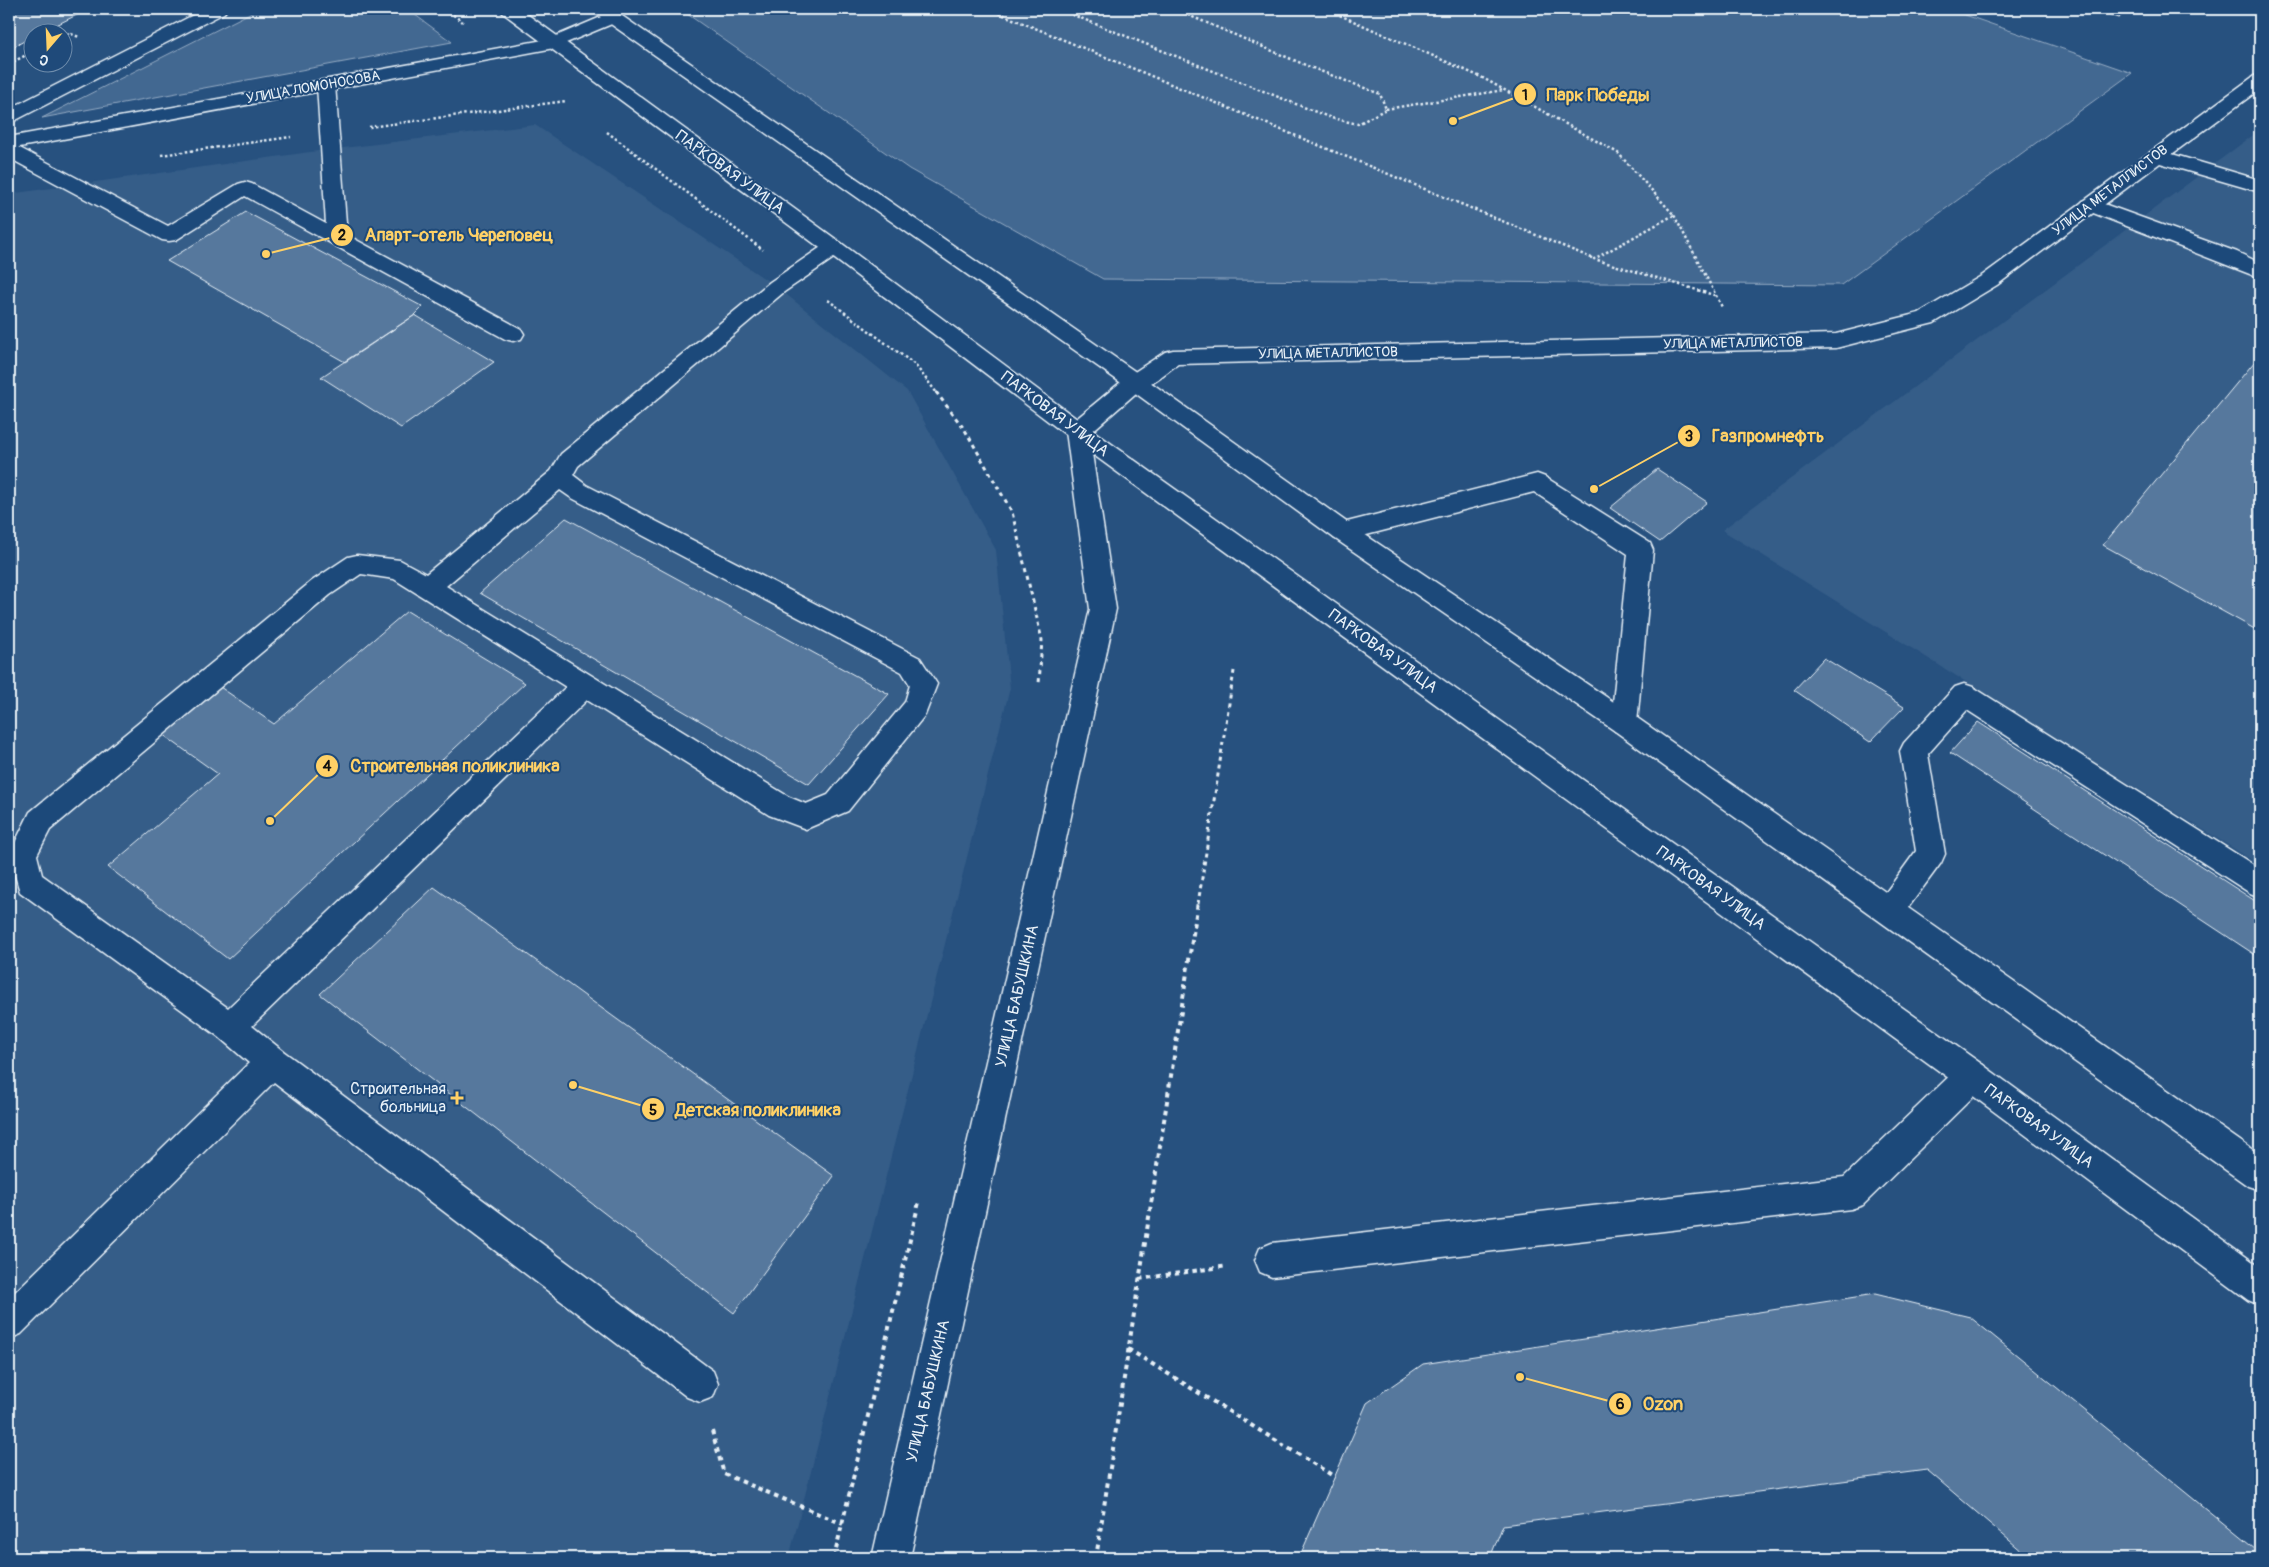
<svg xmlns="http://www.w3.org/2000/svg" width="2269" height="1567" viewBox="0 0 2269 1567" font-family="Pangolin,sans-serif">
<style>
.built{fill:#355d88}
.green{fill:#436891;stroke:#96acc4}
.building{fill:#57789d;stroke:#e8f1f8}
.lines{fill:none;stroke-linecap:round;stroke-linejoin:round}
.service-casing{stroke:#e8f1f8;stroke-width:3}
.minor-casing{stroke:#e8f1f8;stroke-width:3}
.tertiary-casing{stroke:#e8f1f8;stroke-width:3}
.secondary-casing{stroke:#e8f1f8;stroke-width:3}
.path-far2{stroke:#e8f1f8;stroke-width:2.5;stroke-dasharray:2.5 2.5;stroke-linecap:butt}
.path-far1{stroke:#e8f1f8;stroke-width:3;stroke-dasharray:4 4;stroke-linecap:butt}
.path{stroke:#e8f1f8;stroke-width:4;stroke-dasharray:4.5 4.5;stroke-linecap:butt}
.service{fill:#1f4a7a;fill-rule:evenodd}
.minor{fill:#1f4a7a;fill-rule:evenodd}
.tertiary{fill:#1f4a7a;fill-rule:evenodd}
.secondary{fill:#1f4a7a;fill-rule:evenodd}
.poi-dot{fill:#ffd166;stroke:#1f4a7a;stroke-width:2}
.labels{text-anchor:middle;dominant-baseline:central;stroke-width:4;stroke-linejoin:round;paint-order:stroke}
.far-street-label{font-size:14px;fill:#e8f1f8;stroke:#1f4a7a}
.street-label{font-size:16px;fill:#e8f1f8;stroke:#1f4a7a}
.poi-label{font-size:16px;fill:#e8f1f8;stroke:#1f4a7a;text-anchor:end}
.leader{fill:none;stroke:#ffd166;stroke-width:2}
.callout-dot{fill:#ffd166;stroke:#1f4a7a;stroke-width:2}
.mark-label{font-size:15px;text-anchor:middle;font-weight:bold;fill:#111}
.callout-label{font-size:18px;text-anchor:middle;font-weight:bold;fill:#ffd166;stroke:#1f4a7a;stroke-width:4;stroke-linejoin:round;paint-order:stroke}
</style>
<rect width="100%" height="100%" fill="#27517f"/>
<filter id="ink" filterUnits="userSpaceOnUse"><feTurbulence type="fractalNoise" baseFrequency=".02" numOctaves="2"/><feDisplacementMap in="SourceGraphic" scale="10" xChannelSelector="R" yChannelSelector="G"/><feConvolveMatrix kernelMatrix="1 2 1 2 8 2 1 2 1" color-interpolation-filters="sRGB"/></filter>
<g filter="url(#ink)">
<!-- built -->
<path class="built" d="M535 125 777 287 907 391 996 550 1010 688 789 1558H9V194L310 152Z
M2260 130V865L1722 530Z"/>
<!-- green -->
<path class="green" d="M258 9H407L452 42 42 118Z
M680 9H1948L2132 73 1841 285 1103 279 909 169Z"/>
<!-- building -->
<path class="building" d="M9 9H89L42 32H32V37L9 49Z
M2094 9H2128L2119 18Z
M246 212 423 307 415 315 345 362 167 261Z
M415 315 494 362 401 428 321 377Z
M2260 355V632L2103 545Z
M1657 469 1707 502 1660 542 1610 508Z
M566 518 889 694 809 784 480 593Z
M407 611 525 683 228 959 108 867 218 774 162 734 220 687 274 724Z
M1824 658 1904 707 1870 742 1794 690Z
M1978 722 2260 904V958L1950 753Z
M434 887 834 1176 734 1313 320 994Z
M1875 1294 1970 1317 2260 1553V1558H2030L1927 1470 1503 1525 1490 1558H1299L1367 1403 1423 1364Z"/>
<g class="lines">
<defs>
<path id="service" d="M326 80 332 81 335 85 347 235 521 329 524 334 521 339 513 341 505 339 245 196 176 240 169 241 162 240 9 158V144L16 146 168 226 238 184 245 182 252 184 326 224 317 85 320 81Z
M2090 199 2237 252 2260 263V278L2083 209 2080 205 2083 201Z
M834 241 841 243 844 248 841 253 784 292 578 466 573 475 586 485 920 658 937 684 925 715 848 811 806 829 769 815 587 700 252 1026 283 1051 713 1371 718 1384 713 1397 700 1402 687 1397 274 1082 21 1334 9 1339V1298L249 1063 219 1037 20 892 9 855 30 812 312 581 348 557 357 555 400 560 426 574 551 471 561 454 770 282 827 243ZM560 490 570 497 902 672 910 685 905 702 828 795 806 804 789 797 446 586ZM361 574 394 579 566 687 228 1008 42 875 37 855 50 830 330 595Z
M1537 474 1545 477 1650 543 1653 550 1637 723 1633 731 1624 734 1615 731 1611 723 1628 554 1534 492 1343 541 1334 538 1331 532 1334 526 1343 523Z
M1964 684 1973 687 2260 869V897L2250 893 1967 710 1928 754 1945 854 1941 863 1899 920 1889 924 1879 920 1874 911 1879 902 1916 851 1900 751 1904 743 1955 687Z
M1972 1061 1983 1065 1988 1076 1983 1087 1863 1205 1851 1209 1272 1277 1260 1272 1255 1260 1260 1248 1272 1243 1844 1177 1961 1065Z"/>
<path id="minor" d="M205 9H227L224 13 16 120 9 122V109Z
M613 12 619 13 622 17 619 21 554 48 9 149V137L549 39Z
M2260 75V89L2172 154 2260 180V192L2160 163 1997 285 1934 323 1926 325 1836 348 1178 364C1163 374 1145 393 1127 387L1124 382 1127 377 1165 352 1173 350 1836 334 1919 313 1983 275 2254 76Z"/>
<path id="tertiary" d="M1135 374 1143 377 1146 382 1143 387 1089 434 1116 609 910 1558H872L1090 609 1066 431 1069 425 1127 377Z"/>
<path id="secondary" d="M501 9H520L841 243 1085 425 1983 1065 2260 1267V1305L2248 1300 1961 1087 1069 437 827 253 503 13Z
M593 9H612L1143 377 1352 526 1633 715 2260 1155V1190L2248 1186 1615 731 1334 538 1127 387 595 13Z"/>
</defs>
<!-- service casing -->
<use href="#service" class="service-casing"/>
<!-- minor casing -->
<use href="#minor" class="minor-casing"/>
<!-- tertiary casing -->
<use href="#tertiary" class="tertiary-casing"/>
<!-- secondary casing -->
<use href="#secondary" class="secondary-casing"/>
<!-- path-far2 -->
<path class="path-far2" d="M445 9 463 22
M989 9 1594 259
M1058 9 1331 118 1358 124 1386 109 1380 94 1310 67 1174 9
M1326 9 1481 77 1618 153 1674 215 1722 307
M62 36 69 33 79 37
M9 64 32 52
M1386 109 1504 90
M369 127 566 101
M607 132 763 250
M161 155 291 137
M1674 215 1594 259 1717 296
M828 300 915 365 937 393"/>
<!-- path-far1 -->
<path class="path-far1" d="M936 392 965 430 1012 512 1042 640 1039 684
M1198 904 1234 671"/>
<!-- path -->
<path class="path" d="M1139 1279 1228 1266
M1128 1349 1335 1477
M712 1431 724 1474 843 1524
M941 1555 953 1558
M834 1558 919 1202
M1096 1558 1198 902"/>
<!-- service -->
<use href="#service" class="service"/>
<!-- minor -->
<use href="#minor" class="minor"/>
<!-- tertiary -->
<use href="#tertiary" class="tertiary"/>
<!-- secondary -->
<use href="#secondary" class="secondary"/>
</g>
</g>
<!-- markers -->
<path class="poi-dot" d="M454.5 1090.5h5v5h5v5h-5v5h-5v-5h-5v-5h5z"/>
<g class="labels">
<!-- far-street labels -->
<g class="far-street-label">
<text transform="translate(313 87) rotate(-10)">УЛИЦА ЛОМОНОСОВА</text>
<text transform="translate(2110 190) rotate(-37)">УЛИЦА МЕТАЛЛИСТОВ</text>
<text transform="translate(1733 343) rotate(-1)">УЛИЦА МЕТАЛЛИСТОВ</text>
<text transform="translate(1328 353) rotate(-1)">УЛИЦА МЕТАЛЛИСТОВ</text>
</g>
<!-- street labels -->
<g class="street-label">
<text transform="translate(730 172) rotate(36)">ПАРКОВАЯ УЛИЦА</text>
<text transform="translate(1055 414) rotate(37)">ПАРКОВАЯ УЛИЦА</text>
<text transform="translate(1383 651) rotate(36)">ПАРКОВАЯ УЛИЦА</text>
<text transform="translate(1711 888) rotate(36)">ПАРКОВАЯ УЛИЦА</text>
<text transform="translate(1017 996) rotate(-77)">УЛИЦА БАБУШКИНА</text>
<text transform="translate(2039 1126) rotate(36)">ПАРКОВАЯ УЛИЦА</text>
<text transform="translate(928 1391) rotate(-77)">УЛИЦА БАБУШКИНА</text>
</g>
<!-- poi labels -->
<g class="poi-label">
<text x="446" y="1089">Строительная<tspan x="446" dy="18">больница</tspan></text>
</g>
</g>
<!-- callouts -->
<path class="leader" d="M1453 121L1525 94M266 254L342 235M1594 489L1689 436M270 821L327 766M573 1085L653 1109M1520 1377L1620 1404"/>
<g class="callout-dot">
<circle cx="1453" cy="121" r="5"/>
<circle cx="266" cy="254" r="5"/>
<circle cx="1594" cy="489" r="5"/>
<circle cx="270" cy="821" r="5"/>
<circle cx="573" cy="1085" r="5"/>
<circle cx="1520" cy="1377" r="5"/>
<circle cx="1525" cy="94" r="12"/>
<circle cx="342" cy="235" r="12"/>
<circle cx="1689" cy="436" r="12"/>
<circle cx="327" cy="766" r="12"/>
<circle cx="653" cy="1109" r="12"/>
<circle cx="1620" cy="1404" r="12"/>
</g>
<g class="mark-label">
<text x="1525" y="100">1</text>
<text x="342" y="240">2</text>
<text x="1689" y="441">3</text>
<text x="327" y="771">4</text>
<text x="653" y="1115">5</text>
<text x="1620" y="1409">6</text>
</g>
<g class="callout-label">
<text x="1598" y="101">Парк Победы</text>
<text x="459" y="241">Апарт-отель Череповец</text>
<text x="1768" y="442">Газпромнефть</text>
<text x="455" y="772">Строительная поликлиника</text>
<text x="758" y="1116">Детская поликлиника</text>
<text x="1663" y="1410">Ozon</text>
</g>
<!-- margin -->
<rect width="2269" height="1567" fill="none" stroke="#1f4a7a" stroke-width="30"/>
<rect x="15" y="15" width="2239" height="1537" fill="none" stroke="#e8f1f8" stroke-width="2" filter="url(#ink)"/>
<!-- north arrow -->
<g transform="translate(48 48) rotate(199)"><circle r="24" fill="#1f4a7a" stroke="#6f8dac"/>
<path d="M0-4L9 19L0 12L-9 19Z" fill="#ffd166"/>
<text y="-8" font-size="14" font-weight="bold" text-anchor="middle" fill="#e8f1f8">С</text>
</g>
</svg>
